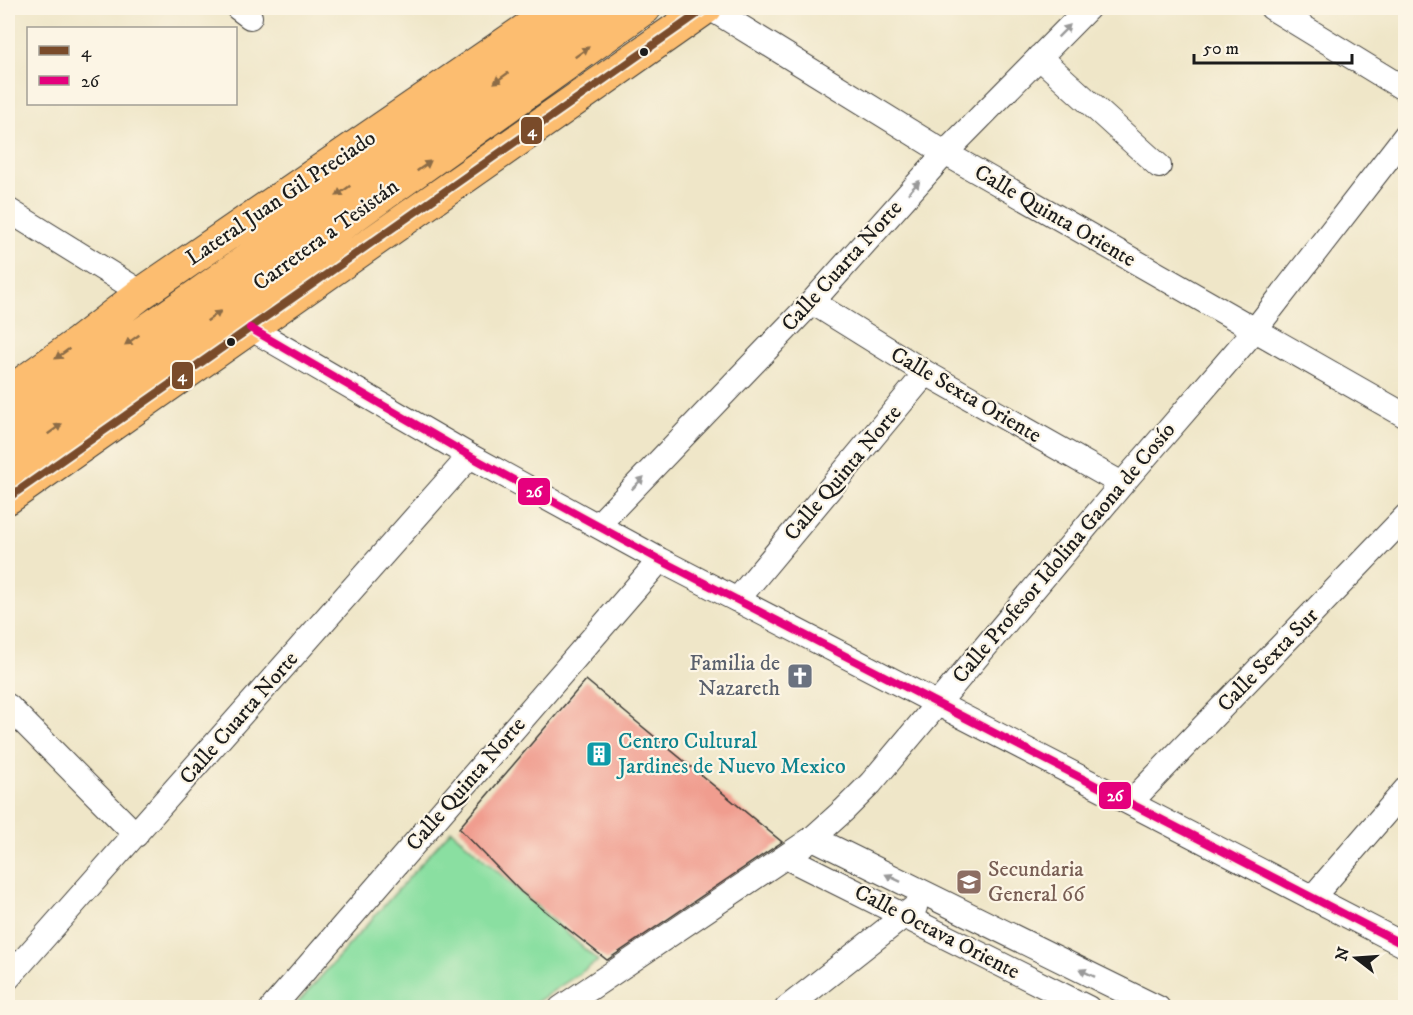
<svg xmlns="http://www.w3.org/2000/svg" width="1413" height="1015" viewBox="0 0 1413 1015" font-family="'IM FELL DW Pica',serif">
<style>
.green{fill:#8adfa1;stroke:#537e5e;stroke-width:1.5}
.building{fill:#f09d8f}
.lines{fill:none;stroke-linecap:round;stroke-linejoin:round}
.minor-casing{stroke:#3c3a36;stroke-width:26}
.major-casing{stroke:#3c3a36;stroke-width:34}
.minor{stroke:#fff;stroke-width:24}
.major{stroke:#fcbd6f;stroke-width:32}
.bus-1-casing{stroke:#fcf5e5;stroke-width:12}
.bus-2-casing{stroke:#fcf5e5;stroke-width:12}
.bus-1{stroke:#7a4b2a;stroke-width:8}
.bus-2{stroke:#e5007d;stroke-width:8}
.oneway{fill:#999}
.oneway2{fill:#8c6c46}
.bus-dot{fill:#1c1c1c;stroke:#fcf5e5;stroke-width:2}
.labels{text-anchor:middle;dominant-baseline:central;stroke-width:4.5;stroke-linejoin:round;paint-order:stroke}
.street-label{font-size:22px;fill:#1c1c1c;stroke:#fcf5e5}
.worship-label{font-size:22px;fill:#5b616d;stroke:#fcf5e5;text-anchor:end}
.culture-label{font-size:22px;fill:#0d838f;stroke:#fcf5e5;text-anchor:start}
.education-label{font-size:22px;fill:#785e54;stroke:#fcf5e5;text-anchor:start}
.line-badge{stroke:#fcf5e5;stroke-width:2}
.badge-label{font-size:16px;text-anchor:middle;font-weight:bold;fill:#fff}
</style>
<rect width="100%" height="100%" fill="#fcf5e5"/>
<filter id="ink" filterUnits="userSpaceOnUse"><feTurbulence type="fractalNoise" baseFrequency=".0167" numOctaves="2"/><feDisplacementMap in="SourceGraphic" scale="12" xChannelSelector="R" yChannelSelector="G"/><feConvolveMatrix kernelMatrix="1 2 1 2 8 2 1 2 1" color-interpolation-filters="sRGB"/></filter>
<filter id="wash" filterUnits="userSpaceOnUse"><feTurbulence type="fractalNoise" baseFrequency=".008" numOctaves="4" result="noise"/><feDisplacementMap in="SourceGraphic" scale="24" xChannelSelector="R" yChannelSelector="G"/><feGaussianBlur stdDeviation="1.35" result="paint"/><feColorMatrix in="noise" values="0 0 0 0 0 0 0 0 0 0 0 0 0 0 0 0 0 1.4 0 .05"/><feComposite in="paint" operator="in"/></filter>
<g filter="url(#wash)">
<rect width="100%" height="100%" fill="#efe6c8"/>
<!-- green -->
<path class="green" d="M451 830 598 961 529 1007H294Z"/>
<g id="blocks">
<!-- building -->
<path class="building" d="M586 680 782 842 607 960 521 892 459 828Z"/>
</g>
</g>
<g filter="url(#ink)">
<use href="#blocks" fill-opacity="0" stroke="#3c3a36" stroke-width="1.5"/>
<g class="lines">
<defs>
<path id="minor" d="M238 8 250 17
M710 8 945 153 1406 416
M1272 8 1406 90
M1039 57 1159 166
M8 210 142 293
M812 302 926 373 1122 484
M250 328 470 456 660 560 1406 946
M598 525 812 302 945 153 1088 8
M737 600 926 373
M8 706 136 835
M1130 803 1406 516
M813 838 1158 1008
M786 857 1088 1008
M1312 898 1406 789
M8 978 470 456
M272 1008 660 560
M561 1008 813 838 844 810 871 783 1122 484 1254 331 1406 135
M787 1008 915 907"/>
<path id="major" d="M8 393 79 342 142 293 557 8
M8 427 199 294 600 8
M8 463 645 8
M8 498 706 8"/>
</defs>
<!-- minor casing -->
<use href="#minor" class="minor-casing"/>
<!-- major casing -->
<use href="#major" class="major-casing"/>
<!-- minor -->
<use href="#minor" class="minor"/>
<!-- major -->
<use href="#major" class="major"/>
<defs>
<path id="bus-1" d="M8 498 706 8"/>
<path id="bus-2" d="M250 328 470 456 660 560 1406 946"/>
</defs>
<!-- bus-1 casing -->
<use href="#bus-1" class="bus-1-casing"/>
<!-- bus-2 casing -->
<use href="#bus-2" class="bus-2-casing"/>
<!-- bus-1 -->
<use href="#bus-1" class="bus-1"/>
<!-- bus-2 -->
<use href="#bus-2" class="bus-2"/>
</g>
<!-- one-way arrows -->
<defs><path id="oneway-solid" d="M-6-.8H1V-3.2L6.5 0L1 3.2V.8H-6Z" transform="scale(1.5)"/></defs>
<g class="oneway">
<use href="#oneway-solid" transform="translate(1064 31) rotate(-45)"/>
<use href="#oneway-solid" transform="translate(914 187) rotate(-48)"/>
<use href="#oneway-solid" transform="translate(638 483) rotate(-46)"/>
<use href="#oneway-solid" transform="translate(893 878) rotate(-154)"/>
<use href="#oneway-solid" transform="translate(1087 973) rotate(-154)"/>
</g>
<g class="oneway2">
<use href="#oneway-solid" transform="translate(582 52) rotate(-36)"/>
<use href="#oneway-solid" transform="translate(501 78) rotate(144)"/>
<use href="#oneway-solid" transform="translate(424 166) rotate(-36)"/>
<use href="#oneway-solid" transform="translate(343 191) rotate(144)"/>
<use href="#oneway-solid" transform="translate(214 316) rotate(-36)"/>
<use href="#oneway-solid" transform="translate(132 340) rotate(145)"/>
<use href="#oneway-solid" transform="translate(62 354) rotate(145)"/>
<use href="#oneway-solid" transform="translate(55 429) rotate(-36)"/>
</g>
</g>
<!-- icons -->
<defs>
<symbol id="church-square" viewBox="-11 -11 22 22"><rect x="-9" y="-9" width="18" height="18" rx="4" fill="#6b7280" stroke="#fcf5e5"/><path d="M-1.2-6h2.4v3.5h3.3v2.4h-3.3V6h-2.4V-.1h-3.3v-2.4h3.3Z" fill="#fff"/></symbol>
<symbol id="building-square" viewBox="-11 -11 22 22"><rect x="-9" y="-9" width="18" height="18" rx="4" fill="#0f9aa8" stroke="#fcf5e5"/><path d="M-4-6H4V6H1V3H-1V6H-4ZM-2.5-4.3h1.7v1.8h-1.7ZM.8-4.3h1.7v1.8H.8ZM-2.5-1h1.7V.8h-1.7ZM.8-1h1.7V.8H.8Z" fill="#fff"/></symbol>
<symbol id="school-square" viewBox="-11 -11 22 22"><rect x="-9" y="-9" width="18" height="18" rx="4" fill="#8d6e63" stroke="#fcf5e5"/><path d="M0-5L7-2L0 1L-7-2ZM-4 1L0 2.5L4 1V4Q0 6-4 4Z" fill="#fff"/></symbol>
</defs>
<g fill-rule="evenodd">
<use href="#church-square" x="785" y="661" width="30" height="30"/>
<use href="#building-square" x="584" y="739" width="30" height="30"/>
<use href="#school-square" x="954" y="867" width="30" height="30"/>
</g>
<!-- markers -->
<g class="bus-dot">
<circle cx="644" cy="52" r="5"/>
<circle cx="231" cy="342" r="5"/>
</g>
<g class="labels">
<!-- street labels -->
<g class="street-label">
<text transform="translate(281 198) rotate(-34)">Lateral Juan Gil Preciado</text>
<text transform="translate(1055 216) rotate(30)">Calle Quinta Oriente</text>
<text transform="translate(326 235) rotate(-36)">Carretera a Tesistán</text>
<text transform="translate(842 266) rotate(-48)">Calle Cuarta Norte</text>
<text transform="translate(966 395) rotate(30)">Calle Sexta Oriente</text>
<text transform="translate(843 473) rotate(-50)">Calle Quinta Norte</text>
<text transform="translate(1064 553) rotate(-50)">Calle Profesor Idolina Gaona de Cosío</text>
<text transform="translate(1268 660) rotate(-46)">Calle Sexta Sur</text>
<text transform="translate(239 718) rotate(-49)">Calle Cuarta Norte</text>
<text transform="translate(466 784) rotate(-49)">Calle Quinta Norte</text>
<text transform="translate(937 932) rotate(27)">Calle Octava Oriente</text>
</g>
<!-- worship labels -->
<g class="worship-label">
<text x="780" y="663">Familia de<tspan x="780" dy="25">Nazareth</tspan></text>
</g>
<!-- culture labels -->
<g class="culture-label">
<text x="618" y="741">Centro Cultural<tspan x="618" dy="25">Jardines de Nuevo Mexico</tspan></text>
</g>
<!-- education labels -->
<g class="education-label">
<text x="988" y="869">Secundaria<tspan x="988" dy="25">General 66</tspan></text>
</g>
</g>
<g class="line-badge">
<rect x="520" y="116" width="23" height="29" rx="6" fill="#7a4b2a"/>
<rect x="171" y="361" width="23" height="29" rx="6" fill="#7a4b2a"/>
<rect x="517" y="477" width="34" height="29" rx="6" fill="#e5007d"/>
<rect x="1098" y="781" width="34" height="29" rx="6" fill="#e5007d"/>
</g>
<g class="badge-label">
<text x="532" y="136">4</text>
<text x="182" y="381">4</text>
<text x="534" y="497">26</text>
<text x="1115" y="801">26</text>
</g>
<!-- margin -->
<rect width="1413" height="1015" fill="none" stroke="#fcf5e5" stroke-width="30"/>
<!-- legend -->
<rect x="27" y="27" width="210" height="78" fill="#fcf5e5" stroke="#a29e95" stroke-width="1.5"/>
<rect x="39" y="46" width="30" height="9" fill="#7a4b2a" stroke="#a29e95" stroke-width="1.5"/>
<text x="81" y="57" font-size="18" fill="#1c1c1c">4</text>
<rect x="39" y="76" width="30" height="9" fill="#e5007d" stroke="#a29e95" stroke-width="1.5"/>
<text x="81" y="87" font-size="18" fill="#1c1c1c">26</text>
<!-- north arrow -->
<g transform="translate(1356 958) rotate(287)" stroke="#fcf5e5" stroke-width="4.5" paint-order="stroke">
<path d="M0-4.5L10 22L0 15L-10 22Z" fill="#1c1c1c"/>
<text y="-9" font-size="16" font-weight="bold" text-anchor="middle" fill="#1c1c1c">N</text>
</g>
<!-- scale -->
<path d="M1194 54v9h158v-9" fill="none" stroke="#1c1c1c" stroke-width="3"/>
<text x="1203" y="54" font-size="18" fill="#1c1c1c" stroke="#fcf5e5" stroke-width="4.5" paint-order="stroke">50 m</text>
</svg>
